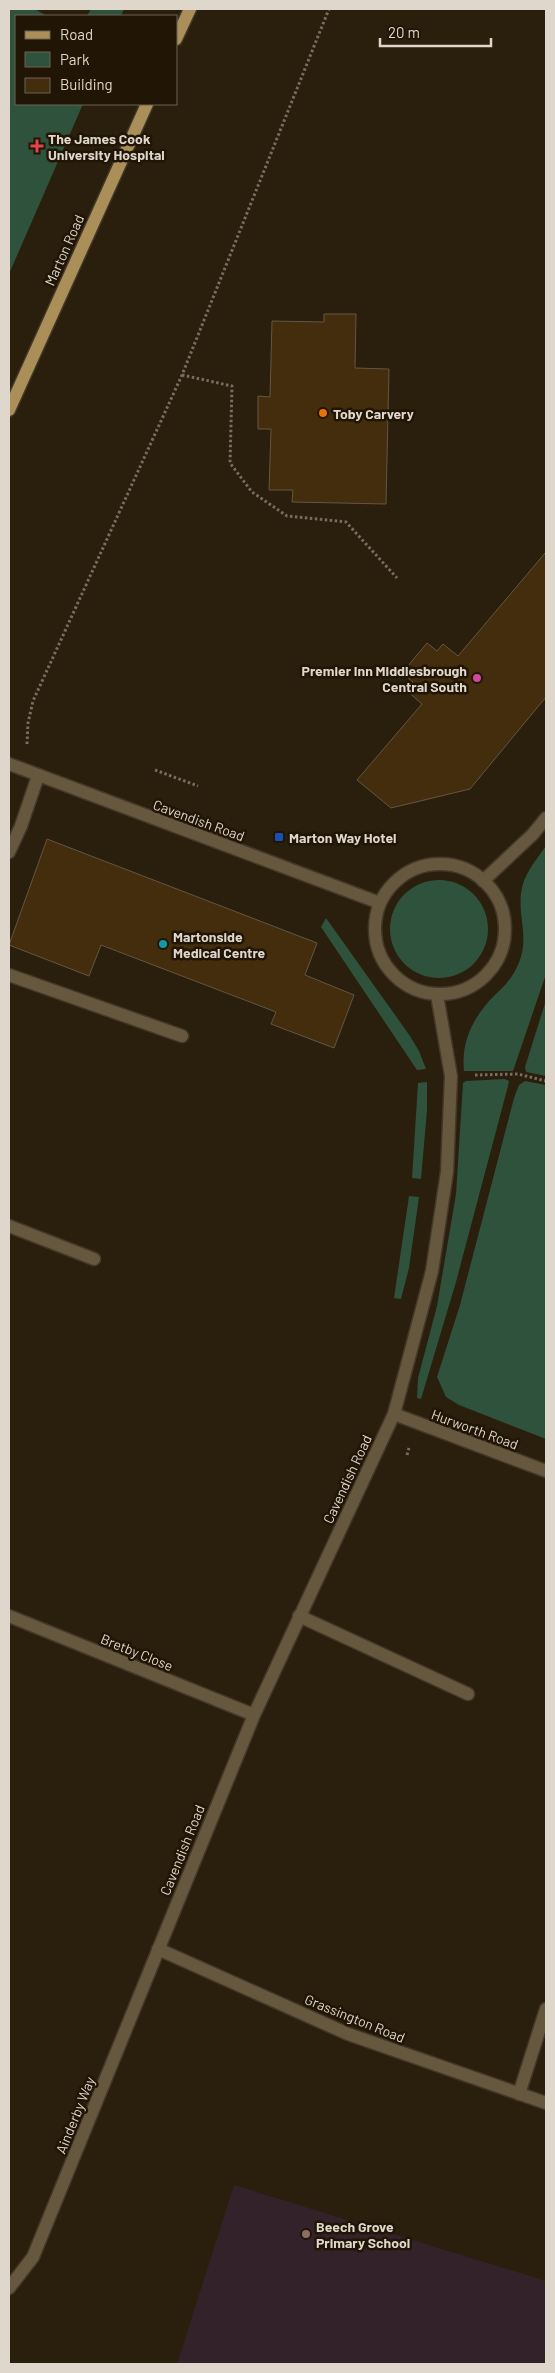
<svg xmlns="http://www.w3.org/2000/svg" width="555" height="2373" viewBox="0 0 555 2373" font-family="Barlow,sans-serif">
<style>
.education{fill:#33222a}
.green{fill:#2e523b}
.building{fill:#432d0d;stroke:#645644}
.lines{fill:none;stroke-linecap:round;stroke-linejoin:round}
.lane-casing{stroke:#433828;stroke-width:15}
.street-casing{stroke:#433828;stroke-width:15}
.primary-casing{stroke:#433828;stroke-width:15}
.path{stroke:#786e60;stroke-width:3;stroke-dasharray:2.5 2.5;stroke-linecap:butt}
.lane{stroke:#65583f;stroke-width:12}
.street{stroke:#65583f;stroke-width:12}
.primary{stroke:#aa8f59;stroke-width:12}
.health-dot{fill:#e0444e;stroke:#211505;stroke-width:2}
.food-dot{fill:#e8710a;stroke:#211505;stroke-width:2}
.hotel-dot{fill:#d1479c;stroke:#211505;stroke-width:2}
.transit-dot{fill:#1a4fb4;stroke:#211505;stroke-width:2}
.culture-dot{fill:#0f9aa8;stroke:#211505;stroke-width:2}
.education-dot{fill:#8d6e63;stroke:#211505;stroke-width:2}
.labels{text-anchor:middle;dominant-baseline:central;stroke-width:5;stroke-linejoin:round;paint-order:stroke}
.poi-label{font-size:14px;font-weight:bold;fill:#dfd7cc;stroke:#211505;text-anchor:start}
.street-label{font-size:14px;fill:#dfd7cc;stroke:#211505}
</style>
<rect width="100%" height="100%" fill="#2a1e0d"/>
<!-- education -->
<path class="education" d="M234 2185 546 2281V2364H177Z"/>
<!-- green -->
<path class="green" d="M9 9H35L47 16H16V104H83L9 274Z
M91 9H124L121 16H87Z
M546 846V974L513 1071H464C461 1043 472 1019 492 998 501 989 510 981 516 969 531 940 518 921 521 893 523 875 536 860 546 846Z
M390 929a49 49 0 1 1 98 0a49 49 0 1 1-98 0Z
M326 918 410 1036 419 1051 426 1069 417 1070 321 927Z
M546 1000V1076L526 1072 525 1067Z
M505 1079 509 1081 508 1086 456 1282 421 1399 417 1398 418 1378 437 1306 456 1194 463 1083 466 1081Z
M525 1081 546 1085V1439L459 1405 446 1397 437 1377 460 1305 514 1098 519 1085Z
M427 1082V1110L421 1179 412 1178 418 1083Z
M409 1196 419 1197 409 1268 401 1299 394 1298Z"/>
<!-- building -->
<path class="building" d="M324 314H356L355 368 389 369 386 504 292 502 293 490H269L271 429H258V396L270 397 272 321 324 322Z
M546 552V697L470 789 391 808 357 780 422 704 406 690 413 682 402 673 427 643 437 651 443 644 458 656Z
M47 839 317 943 305 975 354 995 334 1048 271 1024 276 1012 101 945 89 976 9 945Z"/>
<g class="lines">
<defs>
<path id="lane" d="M299 1616 468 1694"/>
<path id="street" d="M9 764 380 903
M9 852 21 826 38 776
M375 929a65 65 0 1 1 130 0a65 65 0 1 1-130 0Z
M483 881 533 834 546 818
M9 975 182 1036
M9 1226 94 1259
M394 1414 546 1471
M9 1616 254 1715
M158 1949 348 2034 546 2103
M519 2094 546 2009
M9 2288 33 2257 254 1715 394 1414 432 1271 447 1172 451 1076 437 995"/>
<path id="primary" d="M176 39 190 9
M9 410 147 104"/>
</defs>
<!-- lane casing -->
<use href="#lane" class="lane-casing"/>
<!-- street casing -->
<use href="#street" class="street-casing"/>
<!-- primary casing -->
<use href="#primary" class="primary-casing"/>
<!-- path -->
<path class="path" d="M182 375 232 386 230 463 252 492 287 516 346 522 397 578
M27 744 28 723 33 701 182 375 329 9
M155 770 198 786
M475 1075 518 1074 546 1081
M407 1455 409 1448"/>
<!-- lane -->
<use href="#lane" class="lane"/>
<!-- street -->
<use href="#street" class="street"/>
<!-- primary -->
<use href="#primary" class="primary"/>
</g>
<!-- markers -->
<path class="health-dot" d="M34.5 138.5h5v5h5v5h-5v5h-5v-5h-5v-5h5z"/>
<circle class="food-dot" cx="323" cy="413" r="5"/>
<circle class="hotel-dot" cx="477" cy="678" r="5"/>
<rect class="transit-dot" x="274" y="832" width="10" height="10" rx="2.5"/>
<circle class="culture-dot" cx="163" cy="944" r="5"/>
<circle class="education-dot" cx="306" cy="2234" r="5"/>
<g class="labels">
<!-- poi labels -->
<g class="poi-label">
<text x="48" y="138">The James Cook<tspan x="48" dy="16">University Hospital</tspan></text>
<text x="333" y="413">Toby Carvery</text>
<text x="467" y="670" text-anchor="end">Premier Inn Middlesbrough<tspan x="467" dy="16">Central South</tspan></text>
<text x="289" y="837">Marton Way Hotel</text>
<text x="173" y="936">Martonside<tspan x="173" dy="16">Medical Centre</tspan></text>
<text x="316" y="2226">Beech Grove<tspan x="316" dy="16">Primary School</tspan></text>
</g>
<!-- street labels -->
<g class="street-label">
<text transform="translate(64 250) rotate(-66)">Marton Road</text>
<text transform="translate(199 820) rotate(20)">Cavendish Road</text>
<text transform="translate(475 1429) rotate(20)">Hurworth Road</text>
<text transform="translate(347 1479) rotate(-65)">Cavendish Road</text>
<text transform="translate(137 1652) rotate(22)">Bretby Close</text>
<text transform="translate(182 1850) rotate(-68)">Cavendish Road</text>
<text transform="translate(355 2018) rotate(22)">Grassington Road</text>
<text transform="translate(75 2115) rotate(-68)">Ainderby Way</text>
</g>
</g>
<!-- border -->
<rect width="555" height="2373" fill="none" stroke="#dfd7cc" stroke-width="20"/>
<!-- legend -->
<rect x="15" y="15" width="162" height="90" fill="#211505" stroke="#6d6355"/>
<rect x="25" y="31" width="25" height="8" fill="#aa8f59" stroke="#6d6355"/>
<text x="60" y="40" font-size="15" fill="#dfd7cc">Road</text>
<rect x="25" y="52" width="25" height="15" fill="#2e523b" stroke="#6d6355"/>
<text x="60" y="65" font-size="15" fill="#dfd7cc">Park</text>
<rect x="25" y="78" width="25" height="15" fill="#432d0d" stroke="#6d6355"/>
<text x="60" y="90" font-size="15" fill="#dfd7cc">Building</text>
<!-- scale -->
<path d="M380 38v8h111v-8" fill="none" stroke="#dfd7cc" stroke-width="2.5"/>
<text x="388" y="38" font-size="15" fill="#dfd7cc" stroke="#211505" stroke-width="4" paint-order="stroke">20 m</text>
</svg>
